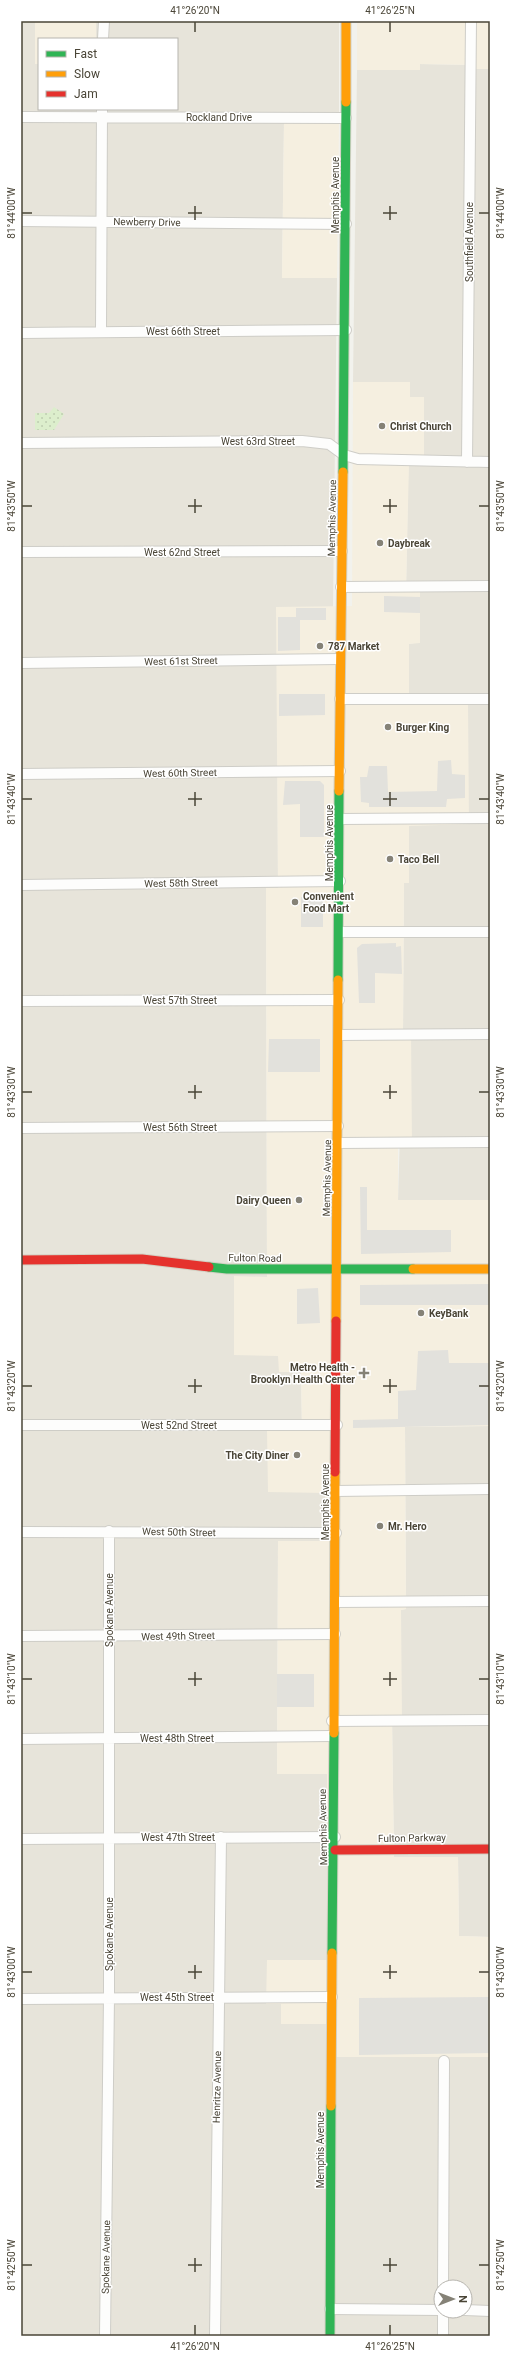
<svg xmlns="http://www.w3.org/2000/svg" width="511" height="2357" viewBox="0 0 511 2357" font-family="Roboto,sans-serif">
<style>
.residential{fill:#e7e4da;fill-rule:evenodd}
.commercial{fill:#f5efe0}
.park{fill:url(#park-dots)}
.parking{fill:#e2e1dc}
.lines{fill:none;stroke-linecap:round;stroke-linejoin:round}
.street-casing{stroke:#cecdc7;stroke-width:12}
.fast-casing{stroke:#d2d0c3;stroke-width:11}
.slow-casing{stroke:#d2d0c3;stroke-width:11}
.jam-casing{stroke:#d2d0c3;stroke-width:11}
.street{stroke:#fdfdfc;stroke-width:10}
.fast{stroke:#30b455;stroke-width:9}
.slow{stroke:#ff9f0a;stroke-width:9}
.jam{stroke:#e5322d;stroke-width:9}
.ticks{fill:none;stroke:#4a4537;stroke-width:1.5}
.poi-dot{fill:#858277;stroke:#fff;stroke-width:1.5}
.labels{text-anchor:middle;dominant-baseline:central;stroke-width:3;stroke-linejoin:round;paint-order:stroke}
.street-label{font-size:10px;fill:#4a4537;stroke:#fff}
.poi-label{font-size:10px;font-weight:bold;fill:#4a4537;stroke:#fff;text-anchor:start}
.neatline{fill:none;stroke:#4a4537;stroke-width:1.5}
.ticks-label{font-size:10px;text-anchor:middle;fill:#4a4537}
</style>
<defs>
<pattern id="park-dots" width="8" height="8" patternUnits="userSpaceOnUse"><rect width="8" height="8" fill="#dceecc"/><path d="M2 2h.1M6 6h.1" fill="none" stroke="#becdb0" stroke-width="1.8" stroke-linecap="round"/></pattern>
</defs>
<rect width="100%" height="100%" fill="#f2f2ed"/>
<!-- residential -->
<path class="residential" d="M21 21H35L36 64H39V109H177V39H96V21H339V123L284 122 282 278H337L333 607H277L278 888 266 889 267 1277H234L279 1356 301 1372 302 1431H267L325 1493V1541H278L277 1773 327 1774 328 1960 267 2004H281V2024H329V2057H490V2336H21ZM441 2287H465V2311H441Z
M419 64 476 65V69H490V1200L398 1201 403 1032 404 883 409 882V644L420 642 406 590 410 382H353L357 70H419Z
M490 1426V1966V1937L459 1936 458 1857H394L392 1718 401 1610 406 1609 405 1427Z"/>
<!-- commercial -->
<path class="commercial" d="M35 21H96V39H39V64H35Z
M357 21H490V69H476V65L420 64V70H357Z
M284 122 339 123 337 278H282Z
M353 382H410V397H424V463H409L406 590 420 589V643L409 644V702L468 703 469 824 409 826V883H404L403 1031 411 1032 412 1145H398V1200H490V1426L405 1427 406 1609 401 1610 402 1718H392L394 1857H458L459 1936 490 1937V2057H328L329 2024H281V2004H266L267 1960H328L327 1774H277L278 1541H325V1493L268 1492 267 1431H302L301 1372H279L278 1356 234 1355V1276L267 1277 266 888H278L276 607 352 606Z"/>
<!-- park -->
<path class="park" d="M54 407 64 414 54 430H35V413H49Z"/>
<!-- parking -->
<path class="parking" d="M384 596 420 597V613L384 612Z
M296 608H326V620H300V650L278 651V617H296Z
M279 694H325V715L279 716Z
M451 760 452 774 465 775V798L447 799 446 807H369V803L361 802 360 777H367L369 766H387L388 792 437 791 438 761Z
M285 781H320L324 785V837H300V804L283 805Z
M301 897H323V927H301Z
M396 943V947L401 946 402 974 375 973V1003H359L357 948 362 944Z
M269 1039H320V1072H268Z
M367 1187V1230H451V1252L361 1254 360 1187Z
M490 1284V1305H360V1285Z
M318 1288 320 1323 297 1324V1289Z
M448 1350 449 1363H490V1425L353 1428V1420L398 1419V1391L416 1390 418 1351Z
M277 1674H314V1707H277Z
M490 1997V2053L359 2055V1998Z"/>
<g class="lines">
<defs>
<path id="street" d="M103 39 104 21
M21 117 346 118
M21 221 346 224
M101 332 102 109
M21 333 346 330
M21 443 302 441 329 444 344 455 358 459 490 462
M467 462 471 21
M21 552 342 551
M341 587 490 586
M21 663 340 659
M340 699H490
M21 774 340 771
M340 819 490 818
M21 885 340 881
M340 932H490
M21 1001 339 1000
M339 1035 490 1034
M21 1128 338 1126
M338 1143 490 1142
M21 1425H337
M336 1491 490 1489
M21 1532 336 1533
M335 1602 490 1601
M21 1636 335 1634
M332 1721 490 1720
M21 1739 332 1736
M21 1839 335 1837
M21 1999 332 1997
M443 2287 444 2061
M330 2309 441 2310
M465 2310 490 2311
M105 2336 109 1997V1531
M215 2336 221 1837
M443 2336V2311"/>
<path id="fast" d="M343 472 346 102
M338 980 339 791
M209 1267 227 1269H413
M332 1953 334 1733
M330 2336 331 2106"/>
<path id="slow" d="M346 21V102
M339 791 343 472
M413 1269H490
M336 1321 338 980
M334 1733 335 1472
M331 2106 332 1953"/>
<path id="jam" d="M21 1260 142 1259 209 1267
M335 1472 336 1321
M335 1850 490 1849"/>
</defs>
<!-- street casing -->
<use href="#street" class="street-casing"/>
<!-- fast casing -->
<use href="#fast" class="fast-casing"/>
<!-- slow casing -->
<use href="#slow" class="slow-casing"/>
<!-- jam casing -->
<use href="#jam" class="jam-casing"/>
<!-- street -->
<use href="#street" class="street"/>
<!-- fast -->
<use href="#fast" class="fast"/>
<!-- slow -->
<use href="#slow" class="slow"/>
<!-- jam -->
<use href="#jam" class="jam"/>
</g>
<!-- ticks -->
<path class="ticks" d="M195 22V32M390 22V32M195 206V220M390 206V220M22 213H32M188 213H202M383 213H397M479 213H489M195 499V513M390 499V513M22 506H32M188 506H202M383 506H397M479 506H489M195 792V806M390 792V806M22 799H32M188 799H202M383 799H397M479 799H489M195 1085V1099M390 1085V1099M22 1092H32M188 1092H202M383 1092H397M479 1092H489M195 1379V1393M390 1379V1393M22 1386H32M188 1386H202M383 1386H397M479 1386H489M195 1672V1686M390 1672V1686M22 1679H32M188 1679H202M383 1679H397M479 1679H489M195 1965V1979M390 1965V1979M22 1972H32M188 1972H202M383 1972H397M479 1972H489M195 2258V2272M390 2258V2272M22 2265H32M188 2265H202M383 2265H397M479 2265H489M195 2325V2335M390 2325V2335"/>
<!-- markers -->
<g class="poi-dot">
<circle cx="382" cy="426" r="4"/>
<circle cx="380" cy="543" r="4"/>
<circle cx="320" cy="646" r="4"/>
<circle cx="388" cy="727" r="4"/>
<circle cx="390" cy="859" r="4"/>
<circle cx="295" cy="902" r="4"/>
<circle cx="299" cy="1200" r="4"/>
<circle cx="421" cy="1313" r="4"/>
<path d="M362 1367h4v4h4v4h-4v4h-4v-4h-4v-4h4z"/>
<circle cx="297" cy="1455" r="4"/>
<circle cx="380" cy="1526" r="4"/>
</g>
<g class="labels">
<!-- street labels -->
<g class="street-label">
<text x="219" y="117">Rockland Drive</text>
<text transform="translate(335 195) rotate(-90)">Memphis Avenue</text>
<text transform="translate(147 222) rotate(1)">Newberry Drive</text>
<text transform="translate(469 242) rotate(-90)">Southfield Avenue</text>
<text x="183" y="331">West 66th Street</text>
<text x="258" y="441">West 63rd Street</text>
<text transform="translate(332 518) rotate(-89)">Memphis Avenue</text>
<text x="182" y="552">West 62nd Street</text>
<text transform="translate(181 661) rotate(-1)">West 61st Street</text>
<text transform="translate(180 773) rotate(-1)">West 60th Street</text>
<text transform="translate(329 843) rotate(-90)">Memphis Avenue</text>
<text transform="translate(181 883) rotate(-1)">West 58th Street</text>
<text x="180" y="1000">West 57th Street</text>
<text x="180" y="1127">West 56th Street</text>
<text transform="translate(327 1178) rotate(-89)">Memphis Avenue</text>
<text transform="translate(255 1258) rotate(1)">Fulton Road</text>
<text x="179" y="1425">West 52nd Street</text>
<text transform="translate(325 1502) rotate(-90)">Memphis Avenue</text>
<text transform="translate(179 1532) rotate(1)">West 50th Street</text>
<text transform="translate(109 1610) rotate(-90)">Spokane Avenue</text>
<text transform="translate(178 1636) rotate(-1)">West 49th Street</text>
<text x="177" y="1738">West 48th Street</text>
<text transform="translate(323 1827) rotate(-91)">Memphis Avenue</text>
<text x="178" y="1837">West 47th Street</text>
<text transform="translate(412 1838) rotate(-1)">Fulton Parkway</text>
<text transform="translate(109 1934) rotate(-90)">Spokane Avenue</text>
<text x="177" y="1997">West 45th Street</text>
<text transform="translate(217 2087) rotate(-89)">Henritze Avenue</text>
<text transform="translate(320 2150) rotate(-90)">Memphis Avenue</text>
<text transform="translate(106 2257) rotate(-89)">Spokane Avenue</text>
</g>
<!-- poi labels -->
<g class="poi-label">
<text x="390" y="426">Christ Church</text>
<text x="388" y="543">Daybreak</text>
<text x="328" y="646">787 Market</text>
<text x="396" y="727">Burger King</text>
<text x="398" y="859">Taco Bell</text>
<text x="303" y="896">Convenient<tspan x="303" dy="12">Food Mart</tspan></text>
<text x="291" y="1200" text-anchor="end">Dairy Queen</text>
<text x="429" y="1313">KeyBank</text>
<text x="355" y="1367" text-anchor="end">Metro Health -<tspan x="355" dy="12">Brooklyn Health Center</tspan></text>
<text x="289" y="1455" text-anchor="end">The City Diner</text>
<text x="388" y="1526">Mr. Hero</text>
</g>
</g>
<!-- border -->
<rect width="511" height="2357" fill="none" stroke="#ffffff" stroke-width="44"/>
<!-- legend -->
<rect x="38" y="38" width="140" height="72" fill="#ffffff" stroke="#b7b5af"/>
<rect x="46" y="51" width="20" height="6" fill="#30b455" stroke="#b7b5af"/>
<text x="74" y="58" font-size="12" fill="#4a4537">Fast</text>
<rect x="46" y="71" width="20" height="6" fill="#ff9f0a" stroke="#b7b5af"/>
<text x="74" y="78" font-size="12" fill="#4a4537">Slow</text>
<rect x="46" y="91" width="20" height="6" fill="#e5322d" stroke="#b7b5af"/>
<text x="74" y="98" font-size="12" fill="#4a4537">Jam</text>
<!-- north arrow -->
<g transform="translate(453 2299) rotate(90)"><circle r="19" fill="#ffffff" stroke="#b7b5af"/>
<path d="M0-3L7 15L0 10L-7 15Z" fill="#858277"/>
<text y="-6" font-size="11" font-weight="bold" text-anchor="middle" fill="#4a4537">N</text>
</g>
<rect x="22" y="22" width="467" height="2313" class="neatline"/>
<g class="ticks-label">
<text x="195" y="14">41°26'20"N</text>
<text x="390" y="14">41°26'25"N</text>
<text transform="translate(500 213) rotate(-90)" y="4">81°44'00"W</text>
<text transform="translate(11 213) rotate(-90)" y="4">81°44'00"W</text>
<text transform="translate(11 506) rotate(-90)" y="4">81°43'50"W</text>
<text transform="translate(500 506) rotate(-90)" y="4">81°43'50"W</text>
<text transform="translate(500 799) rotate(-90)" y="4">81°43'40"W</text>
<text transform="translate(11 799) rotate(-90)" y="4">81°43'40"W</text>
<text transform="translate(500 1092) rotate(-90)" y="4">81°43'30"W</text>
<text transform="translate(11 1092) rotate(-90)" y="4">81°43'30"W</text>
<text transform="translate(500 1386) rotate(-90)" y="4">81°43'20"W</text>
<text transform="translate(11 1386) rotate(-90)" y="4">81°43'20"W</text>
<text transform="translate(11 1679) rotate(-90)" y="4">81°43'10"W</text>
<text transform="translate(500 1679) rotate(-90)" y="4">81°43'10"W</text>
<text transform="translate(11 1972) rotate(-90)" y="4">81°43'00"W</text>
<text transform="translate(500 1972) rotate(-90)" y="4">81°43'00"W</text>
<text transform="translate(11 2265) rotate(-90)" y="4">81°42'50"W</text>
<text transform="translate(500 2265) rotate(-90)" y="4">81°42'50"W</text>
<text x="195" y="2350">41°26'20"N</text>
<text x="390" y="2350">41°26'25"N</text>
</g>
</svg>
